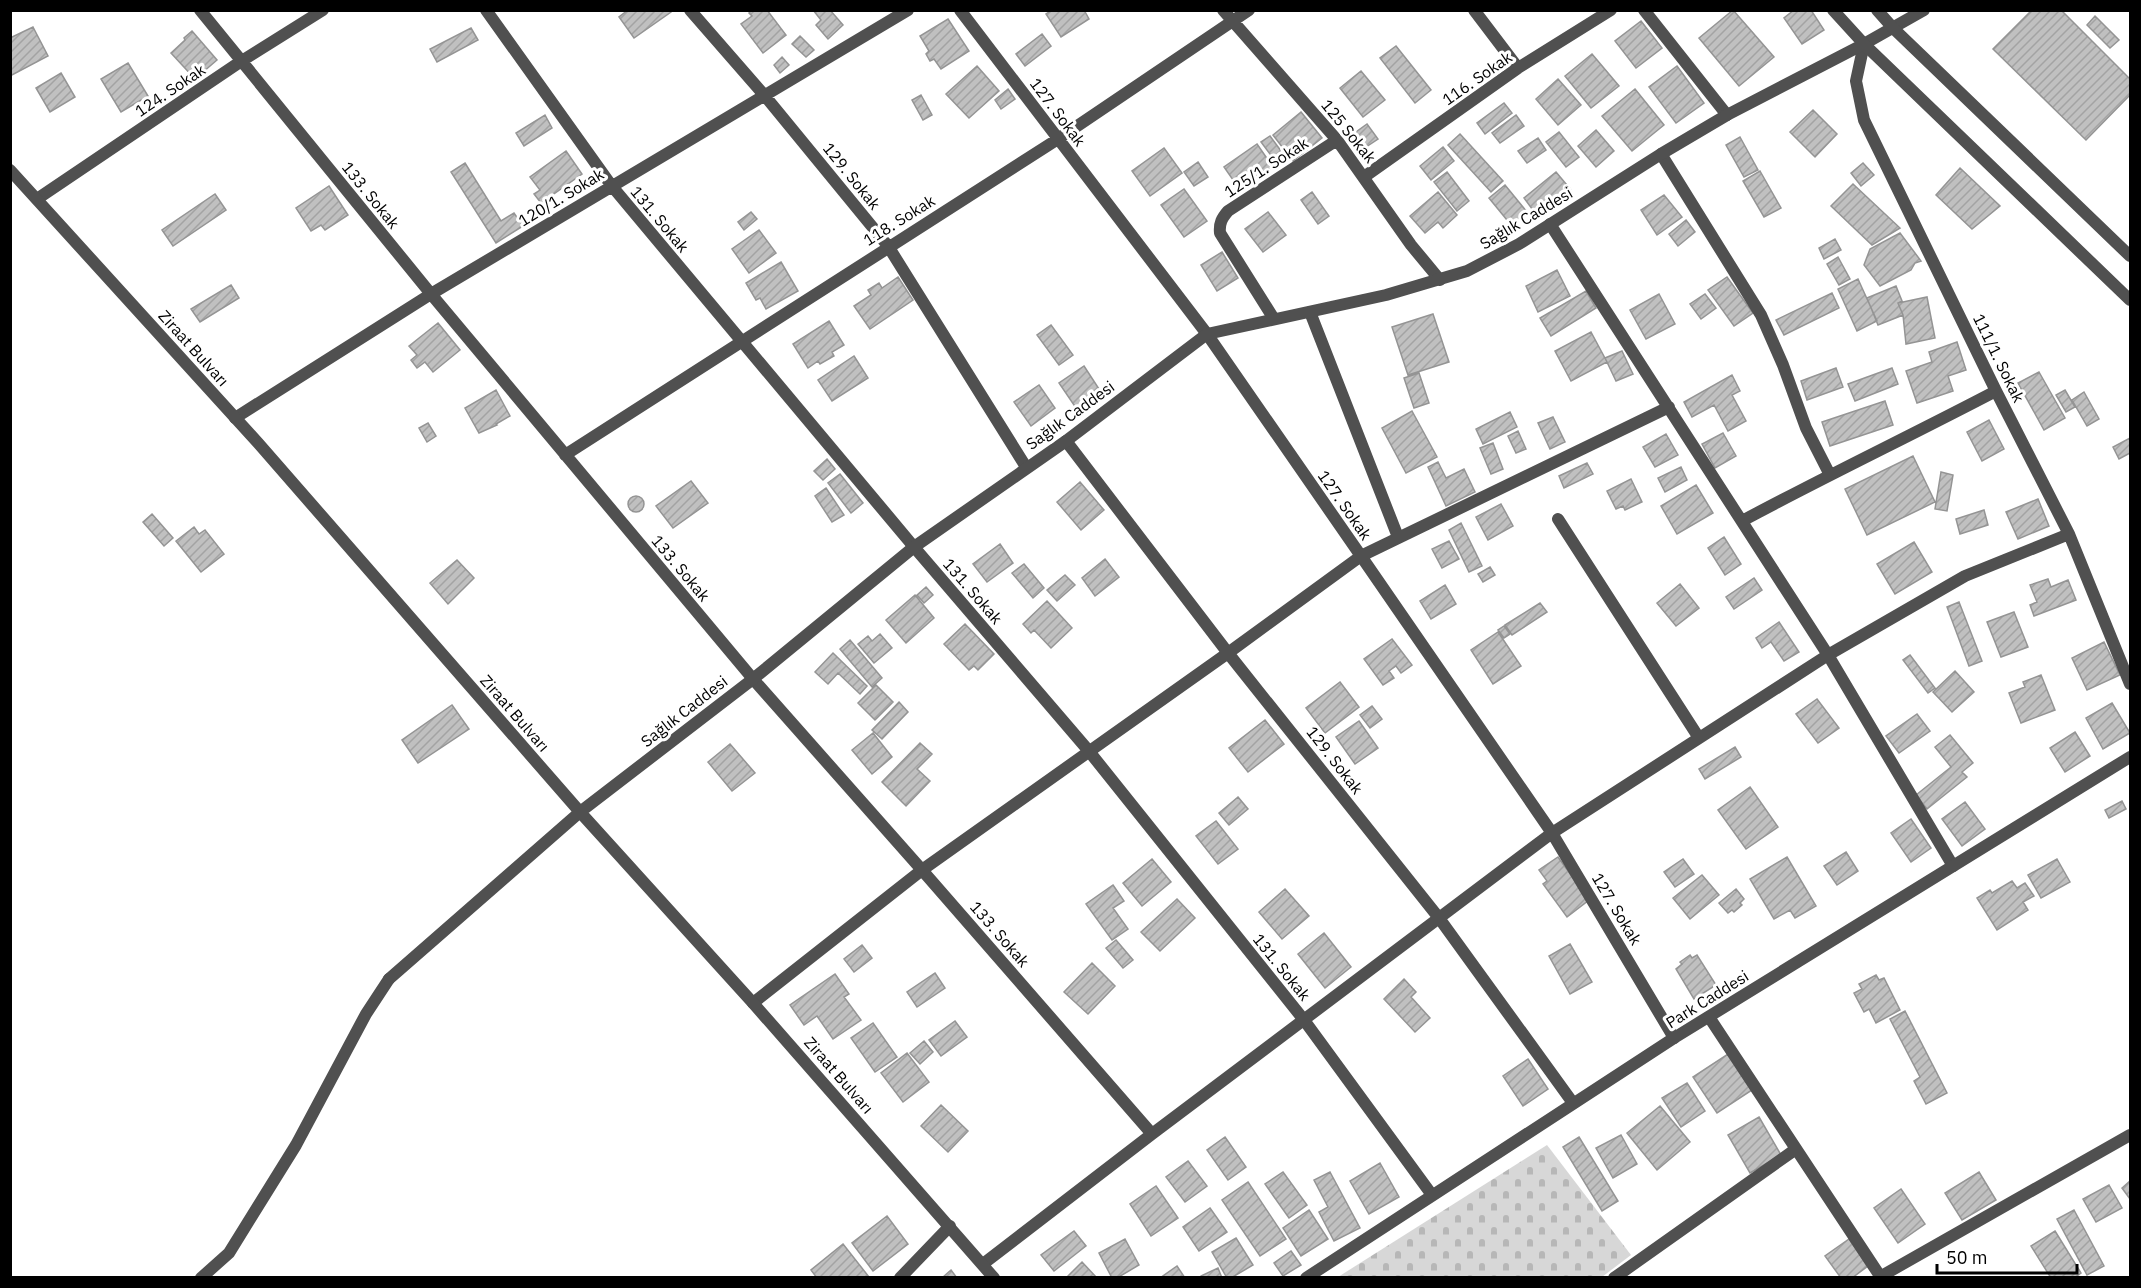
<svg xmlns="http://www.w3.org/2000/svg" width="2141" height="1288" viewBox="0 0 2141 1288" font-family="'IBM Plex Sans',sans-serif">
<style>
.cemetery{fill:url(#cemetery-stones)}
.building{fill:url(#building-hatch);stroke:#949494;stroke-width:1.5}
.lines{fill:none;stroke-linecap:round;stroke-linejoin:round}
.minor{stroke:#505050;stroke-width:12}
.tertiary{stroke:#505050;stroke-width:12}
.labels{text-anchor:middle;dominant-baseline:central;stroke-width:6;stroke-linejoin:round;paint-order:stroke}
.street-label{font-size:16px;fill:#000;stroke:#fff}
</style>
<defs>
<pattern id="cemetery-stones" width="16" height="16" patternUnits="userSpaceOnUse" patternTransform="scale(1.5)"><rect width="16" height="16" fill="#d7d7d7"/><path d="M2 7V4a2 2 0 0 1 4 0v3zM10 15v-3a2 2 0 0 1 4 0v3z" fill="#b7b7b7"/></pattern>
<pattern id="building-hatch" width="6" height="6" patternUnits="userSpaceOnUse" patternTransform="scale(1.5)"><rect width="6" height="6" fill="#c0c0c0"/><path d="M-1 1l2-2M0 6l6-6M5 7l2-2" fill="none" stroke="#a3a3a3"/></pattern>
</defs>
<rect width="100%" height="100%" fill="#fff"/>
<!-- cemetery -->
<path class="cemetery" d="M1547 1145 1631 1255 1602 1277H1338Z"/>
<!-- building -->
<path class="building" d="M628 10H670L671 12 634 38 619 17Z
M752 10H767L786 35 763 53 741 24 752 16 749 13Z
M813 10H830L843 25 828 39 816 25 821 20Z
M1052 10H1084L1089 19 1061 37 1046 14Z
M1733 10 1774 57 1739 86 1699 38Z
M1794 10H1811L1824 30 1802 44 1784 18Z
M2032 10H2061L2130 79V95L2086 140 1993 49Z
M2095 16 2119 40 2110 48 2087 25Z
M948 19 969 51 941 69 934 59 930 61 926 54 929 51 920 36Z
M1641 21 1662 48 1636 68 1615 41Z
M33 27 48 56 10 76V38Z
M471 28 478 40 437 62 430 49Z
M192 31 217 60 195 79 171 53 185 40 184 38Z
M1042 34 1051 46 1025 66 1016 54Z
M800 36 814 50 806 57 792 44Z
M1396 46 1431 90 1415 103 1380 58Z
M1592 54 1619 86 1591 108 1565 76Z
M782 57 789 65 780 73 774 65Z
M128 63 148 96 121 112 101 79Z
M977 66 999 91 969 118 946 94Z
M1677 66 1704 103 1676 123 1649 87Z
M1361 71 1385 100 1363 117 1340 88Z
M61 73 75 97 50 112 36 88Z
M1558 79 1581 105 1558 125 1536 99Z
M1008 89 1015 99 1001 109 995 100Z
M1635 89 1664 125 1632 151 1602 116Z
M921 95 932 115 923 120 912 100Z
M1504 103 1512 113 1485 134 1477 123Z
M1813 110 1837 134 1815 157 1790 132Z
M1301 112 1322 138 1293 161 1273 135Z
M545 115 552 128 524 146 516 133Z
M1516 115 1524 126 1500 143 1492 133Z
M1367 124 1378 139 1366 147 1356 132Z
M1596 130 1614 151 1596 167 1578 146Z
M1559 132 1579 157 1566 167 1546 142Z
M1460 134 1503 181 1491 192 1448 145Z
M1270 136 1281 151 1273 158 1261 142Z
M1740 137 1758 170 1744 177 1726 145Z
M1538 138 1546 150 1527 163 1518 151Z
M1257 144 1273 167 1240 190 1224 167Z
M1443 147 1454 161 1431 180 1420 166Z
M1164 148 1182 173 1150 196 1132 171Z
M566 151 582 174 541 203 534 194 540 190 530 177Z
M1198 162 1208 177 1194 186 1184 172Z
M465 163 501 221 514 213 523 226 496 243 451 172Z
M1863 163 1874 175 1861 186 1851 173Z
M1960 168 2000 206 1972 229 1936 195Z
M1760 171 1781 208 1764 217 1743 181Z
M1447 172 1469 201 1457 211 1434 182Z
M1556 172 1571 190 1538 217 1524 198Z
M1853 184 1900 228 1872 245 1831 206Z
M1505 185 1527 212 1511 225 1489 198Z
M329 186 348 215 325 230 321 225 311 231 296 208Z
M1184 189 1207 221 1184 237 1161 205Z
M1312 192 1329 216 1318 224 1301 200Z
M1438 192 1457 215 1443 228 1438 222 1425 233 1410 216Z
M215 194 226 210 173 246 162 230Z
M1664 195 1682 217 1657 235 1641 210Z
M751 212 757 219 744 230 738 222Z
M1268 212 1286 235 1263 252 1245 229Z
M1686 220 1695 232 1678 246 1669 234Z
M759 230 776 253 749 273 732 249Z
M1900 233 1921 261 1915 263 1911 270 1880 286 1864 265 1870 249Z
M1835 239 1841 250 1824 259 1819 248Z
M1222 252 1238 278 1217 291 1201 265Z
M1838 257 1850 279 1839 285 1827 264Z
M781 262 798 291 766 309 760 298 756 300 746 283Z
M1557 270 1570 296 1538 312 1526 286Z
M898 277 913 300 870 329 854 306 871 295 868 290 879 283 882 288Z
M1727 277 1753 313 1734 326 1708 290Z
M1858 279 1877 321 1857 331 1838 289Z
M231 285 239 298 200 322 191 309Z
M1896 286 1902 301 1898 303 1903 315 1878 325 1867 298Z
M1586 291 1596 308 1551 336 1540 318Z
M1832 293 1839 308 1784 335 1776 320Z
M1659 294 1675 324 1646 339 1630 310Z
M1705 294 1716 308 1701 319 1690 304Z
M1927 297 1935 338 1906 344 1903 315 1898 303Z
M1433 314 1449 362 1408 375 1392 327Z
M829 321 844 345 832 352 834 356 820 364 818 361 808 368 793 344Z
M438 323 460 350 433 372 425 362 417 368 411 360 417 355 409 346Z
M1051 325 1073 355 1059 365 1037 335Z
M1591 332 1607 362 1571 381 1555 351Z
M1957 342 1966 370 1948 376 1953 391 1917 403 1906 371 1932 362 1929 352Z
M1622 351 1633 374 1616 381 1605 358Z
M854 356 868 378 832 401 818 380Z
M1084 366 1101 392 1076 408 1059 383Z
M1836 368 1843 387 1807 400 1801 381Z
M1892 368 1898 384 1855 401 1848 384Z
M2039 372 2065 418 2044 430 2018 383Z
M1419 373 1429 403 1414 408 1404 378Z
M1732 375 1740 391 1732 395 1746 421 1728 431 1714 405 1692 417 1684 402Z
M1039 385 1055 408 1031 426 1014 402Z
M496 390 510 416 496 424 497 425 479 433 465 408Z
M2065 390 2075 407 2066 412 2056 395Z
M2084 392 2099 419 2087 426 2072 400Z
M1885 401 1893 425 1830 446 1822 422Z
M1412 411 1437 457 1406 473 1382 428Z
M1510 412 1517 427 1483 444 1476 429Z
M1553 417 1565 442 1550 449 1538 423Z
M1989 420 2004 449 1982 461 1967 432Z
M428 423 436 436 427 442 419 428Z
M1518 431 1526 449 1516 453 1508 436Z
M1723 433 1736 456 1715 468 1702 444Z
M1666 434 1678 455 1655 467 1643 447Z
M2130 438V453L2119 459 2113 447Z
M1493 443 1503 469 1491 474 1480 448Z
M1913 456 1935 502 1867 535 1845 489Z
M827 459 835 469 823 480 814 471Z
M1438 462 1446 478 1464 469 1475 492 1446 506 1428 467Z
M1587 463 1593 474 1564 488 1559 476Z
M1681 467 1687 480 1665 492 1658 478Z
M1941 472 1953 475 1947 511 1935 509Z
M840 474 863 503 851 513 828 483Z
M1631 479 1642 502 1625 510 1623 506 1616 509 1607 491Z
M691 481 708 503 673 528 656 506Z
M1080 482 1104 510 1081 530 1057 502Z
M1696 485 1713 513 1677 534 1661 506Z
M826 488 844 515 832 522 815 496Z
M628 504a8 8 0 1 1 16 0a8 8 0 1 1-16 0Z
M2038 499 2049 526 2018 539 2006 512Z
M1501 504 1513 526 1488 540 1476 517Z
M1984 510 1988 525 1960 534 1956 519Z
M152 514 173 538 164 546 143 522Z
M1461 523 1482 566 1469 572 1449 530Z
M194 527 199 534 205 530 224 554 201 572 176 541Z
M1724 537 1741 564 1725 575 1708 548Z
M1449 541 1459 559 1442 568 1432 549Z
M1914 542 1932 572 1895 594 1877 564Z
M1000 544 1013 563 987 582 973 564Z
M1105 559 1119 577 1095 596 1082 578Z
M457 560 474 578 448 604 430 583Z
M1024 564 1044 588 1033 598 1012 573Z
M1490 567 1495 575 1483 582 1478 574Z
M1065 575 1075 585 1057 601 1047 590Z
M1754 578 1762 590 1734 609 1726 597Z
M2048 579 2051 587 2068 580 2076 600 2034 616 2030 605 2037 602 2030 585Z
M1680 584 1699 608 1676 626 1657 603Z
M1445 585 1456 604 1431 619 1420 601Z
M926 587 933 595 924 603 917 595Z
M915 595 934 618 906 643 886 620Z
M1047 601 1072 628 1051 648 1034 630 1031 633 1023 624Z
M1959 602 1982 661 1969 666 1947 607Z
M1540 603 1547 612 1512 635 1505 625Z
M2014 612 2028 647 2001 657 1987 622Z
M1779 622 1799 652 1784 661 1771 642 1762 648 1756 638Z
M965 624 994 654 978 670 974 666 969 670 944 644Z
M1504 626 1510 634 1504 638 1498 630Z
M1498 632 1521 666 1493 684 1471 650Z
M880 634 892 648 874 663 858 644 868 636 872 641Z
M1392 639 1412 665 1401 673 1396 666 1389 671 1394 678 1383 685 1364 659Z
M850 640 882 678 872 687 840 649Z
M2104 642 2120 675 2087 690 2072 658Z
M833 653 867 686 860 694 838 673 828 684 815 672Z
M1910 655 1935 688 1928 693 1903 660Z
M1955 671 1974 692 1952 712 1933 692Z
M2041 675 2055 710 2021 723 2009 693 2025 687 2023 682Z
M1340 682 1359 707 1325 733 1306 708Z
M876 685 893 702 875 720 858 703Z
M1817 699 1839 728 1818 743 1796 714Z
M899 702 908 712 882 739 872 730Z
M2112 703 2130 733 2103 749 2086 718Z
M452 705 469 729 418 763 402 740Z
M1372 706 1382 719 1370 728 1360 715Z
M1917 714 1930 731 1899 753 1886 736Z
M1265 720 1284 744 1248 772 1229 748Z
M1359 721 1378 748 1355 764 1336 737Z
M2075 732 2090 756 2065 772 2050 748Z
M873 733 892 757 872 774 852 750Z
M1950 735 1973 763 1962 772 1967 777 1927 809 1916 795 1951 767 1935 747Z
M920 743 932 754 917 769 930 781 906 806 882 782Z
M730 744 755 773 732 791 708 762Z
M1735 747 1741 757 1705 779 1699 769Z
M1750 787 1778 827 1746 849 1718 810Z
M1238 797 1248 809 1229 825 1219 813Z
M2122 801 2126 809 2109 818 2105 810Z
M1965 802 1985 829 1962 846 1942 819Z
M1911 819 1931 848 1911 862 1891 833Z
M1216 821 1238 849 1218 864 1196 836Z
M1846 852 1858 871 1837 885 1824 866Z
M1558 857 1589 900 1567 917 1543 884 1547 881 1539 870Z
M1787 857 1816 906 1795 918 1790 910 1774 919 1750 879Z
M1152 859 1171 882 1142 906 1123 883Z
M1683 859 1694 874 1675 887 1664 872Z
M2057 859 2070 882 2041 898 2028 875Z
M1702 875 1719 895 1690 919 1673 898Z
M2012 881 2017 888 2025 883 2034 896 2023 902 2028 910 1997 930 1977 898 1990 890 1992 893Z
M1113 885 1124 901 1113 908 1128 929 1112 940 1086 904Z
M1285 889 1309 916 1282 939 1259 912Z
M1736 889 1744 899 1740 903 1742 905 1734 912 1732 910 1728 913 1719 903Z
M1177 899 1195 918 1160 951 1141 932Z
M1324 933 1351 967 1325 988 1298 954Z
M1116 940 1133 960 1123 968 1106 948Z
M1570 944 1592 982 1570 994 1549 956Z
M862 945 872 958 854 972 844 959Z
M1690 955 1692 958 1697 955 1716 985 1694 999 1676 969 1682 964 1680 962Z
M1092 963 1115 986 1088 1014 1064 992Z
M935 973 945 988 917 1007 907 992Z
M835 974 849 994 844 997 861 1020 833 1039 817 1016 804 1025 790 1005Z
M1876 975 1879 980 1884 978 1900 1010 1876 1023 1869 1009 1864 1012 1854 993 1862 989 1859 984Z
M1404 979 1416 992 1411 997 1430 1018 1415 1032 1384 999Z
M1905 1011 1947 1093 1926 1104 1914 1081 1920 1077 1890 1019Z
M955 1021 967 1037 941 1056 929 1040Z
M873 1023 897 1057 875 1072 851 1038Z
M924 1041 933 1052 920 1064 910 1053Z
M907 1053 929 1082 903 1102 881 1073Z
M1728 1054 1752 1090 1717 1113 1693 1077Z
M1528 1059 1548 1089 1523 1106 1503 1076Z
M1687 1083 1705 1111 1681 1127 1662 1098Z
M941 1105 968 1131 948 1152 921 1126Z
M1660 1106 1690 1142 1657 1170 1627 1133Z
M1759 1117 1781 1155 1750 1173 1728 1135Z
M1621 1135 1637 1164 1613 1178 1596 1148Z
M1225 1137 1246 1167 1228 1180 1207 1150Z
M1579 1137 1618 1201 1602 1211 1563 1147Z
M1188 1161 1207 1186 1185 1202 1166 1177Z
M1380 1163 1399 1197 1369 1214 1350 1181Z
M1283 1172 1307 1205 1289 1218 1265 1184Z
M1330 1172 1360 1228 1334 1241 1319 1212 1328 1207 1314 1180Z
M1979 1172 1996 1200 1962 1220 1945 1193Z
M2130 1181V1199L2122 1188Z
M1248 1182 1286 1239 1260 1256 1222 1200Z
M2109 1185 2122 1208 2096 1222 2083 1199Z
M1156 1186 1178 1218 1151 1236 1130 1204Z
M1901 1189 1925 1224 1898 1243 1874 1208Z
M1210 1208 1227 1232 1199 1251 1183 1227Z
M1309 1210 1328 1239 1301 1256 1283 1228Z
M2074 1210 2104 1266 2087 1275 2057 1219Z
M887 1216 908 1244 873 1271 852 1243Z
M1074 1231 1086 1246 1054 1271 1041 1255Z
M2055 1231 2081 1273 2074 1278H2051L2031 1246Z
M1236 1238 1253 1265 1231 1278H1227L1212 1252Z
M1125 1239 1139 1265 1117 1278H1112L1099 1253Z
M1849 1239 1868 1266 1852 1278H1841L1825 1256Z
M843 1244 869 1277 817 1278 811 1270Z
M1291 1251 1301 1265 1283 1276 1274 1263Z
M1082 1262 1097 1278H1066Z
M1177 1266 1185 1278H1160Z
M1218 1268 1222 1278H1201V1276Z
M951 1270 957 1278H942Z"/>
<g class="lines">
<!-- minor -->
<path class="minor" d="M200 10 431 294 753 679 922 870 1152 1134
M486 10 611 185 914 547 1088 750 1304 1020 1432 1195
M690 10 765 96 888 246 1026 467
M960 10 1207 334 1361 556 1552 833 1674 1038
M1223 10 1337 140 1411 245 1440 280
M1474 10 1518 68
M1644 10 1727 115
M1924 10 1864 44 1856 81 1864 120 1996 391 2069 534 2130 684
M1661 154 1761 315 1783 365 1806 428 1830 475
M1364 177 1518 68 1611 10
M37 199 240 62 323 10
M1550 224 1828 655 1953 866
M1310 312 1398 537
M1274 319 1220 233C1219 223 1222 218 1228 211L1337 140
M235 418 431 294 908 10
M1066 441 1228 653 1439 918 1573 1103
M565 455 1058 139 1249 10
M1558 519 1699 738
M1742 521C1826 476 1912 435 1996 391
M753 1003 922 870 1228 653 1361 556 1669 407
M1709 1017 1880 1276
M983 1264 1152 1134 1552 833 1828 655 1965 576 2069 534
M201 1278 229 1253 296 1145 366 1014 389 979
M900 1278 950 1226
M1614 1278 1796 1149
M1878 1278 2130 1135"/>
<!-- tertiary -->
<path class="tertiary" d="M1833 10 1864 44 2130 300
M1877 10 1893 28 2130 256
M10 170 259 444 580 812 753 1003 994 1278
M389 979 580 812 753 679 914 547 1066 441 1207 334 1386 295 1467 271 1519 244 1661 154 1727 115 1864 44
M1306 1278 1674 1038 2130 757"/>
</g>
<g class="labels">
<!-- street labels -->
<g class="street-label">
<text transform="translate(1477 78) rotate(-35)">116. Sokak</text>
<text transform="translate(170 90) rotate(-34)">124. Sokak</text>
<text transform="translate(1058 112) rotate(53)">127. Sokak</text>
<text transform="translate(1349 131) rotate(51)">125 Sokak</text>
<text transform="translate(1266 167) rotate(-33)">125/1. Sokak</text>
<text transform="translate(852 176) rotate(51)">129. Sokak</text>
<text transform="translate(371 195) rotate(51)">133. Sokak</text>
<text transform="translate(561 197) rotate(-31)">120/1. Sokak</text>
<text transform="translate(1526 218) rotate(-31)">Sağlık Caddesi</text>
<text transform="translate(660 219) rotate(50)">131. Sokak</text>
<text transform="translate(899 220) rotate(-32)">118. Sokak</text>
<text transform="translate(194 348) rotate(48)">Ziraat Bulvarı</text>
<text transform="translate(1999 358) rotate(64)">111/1. Sokak</text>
<text transform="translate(1070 415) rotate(-36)">Sağlık Caddesi</text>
<text transform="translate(1345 505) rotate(55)">127. Sokak</text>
<text transform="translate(681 568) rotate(50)">133. Sokak</text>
<text transform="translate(973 591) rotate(49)">131. Sokak</text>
<text transform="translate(684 711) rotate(-38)">Sağlık Caddesi</text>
<text transform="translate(515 713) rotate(49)">Ziraat Bulvarı</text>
<text transform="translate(1335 760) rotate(52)">129. Sokak</text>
<text transform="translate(1617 909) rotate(59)">127. Sokak</text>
<text transform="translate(1000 934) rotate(49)">133. Sokak</text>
<text transform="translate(1282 967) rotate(51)">131. Sokak</text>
<text transform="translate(1707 999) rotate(-32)">Park Caddesi</text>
<text transform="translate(839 1075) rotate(49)">Ziraat Bulvarı</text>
</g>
</g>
<!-- border -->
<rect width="2141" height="1288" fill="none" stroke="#000000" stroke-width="24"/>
<!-- scale -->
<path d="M1937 1264v9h140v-9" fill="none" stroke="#000000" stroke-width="3"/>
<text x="1946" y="1264" font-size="18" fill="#000000" stroke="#ffffff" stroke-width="4.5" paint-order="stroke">50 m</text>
</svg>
